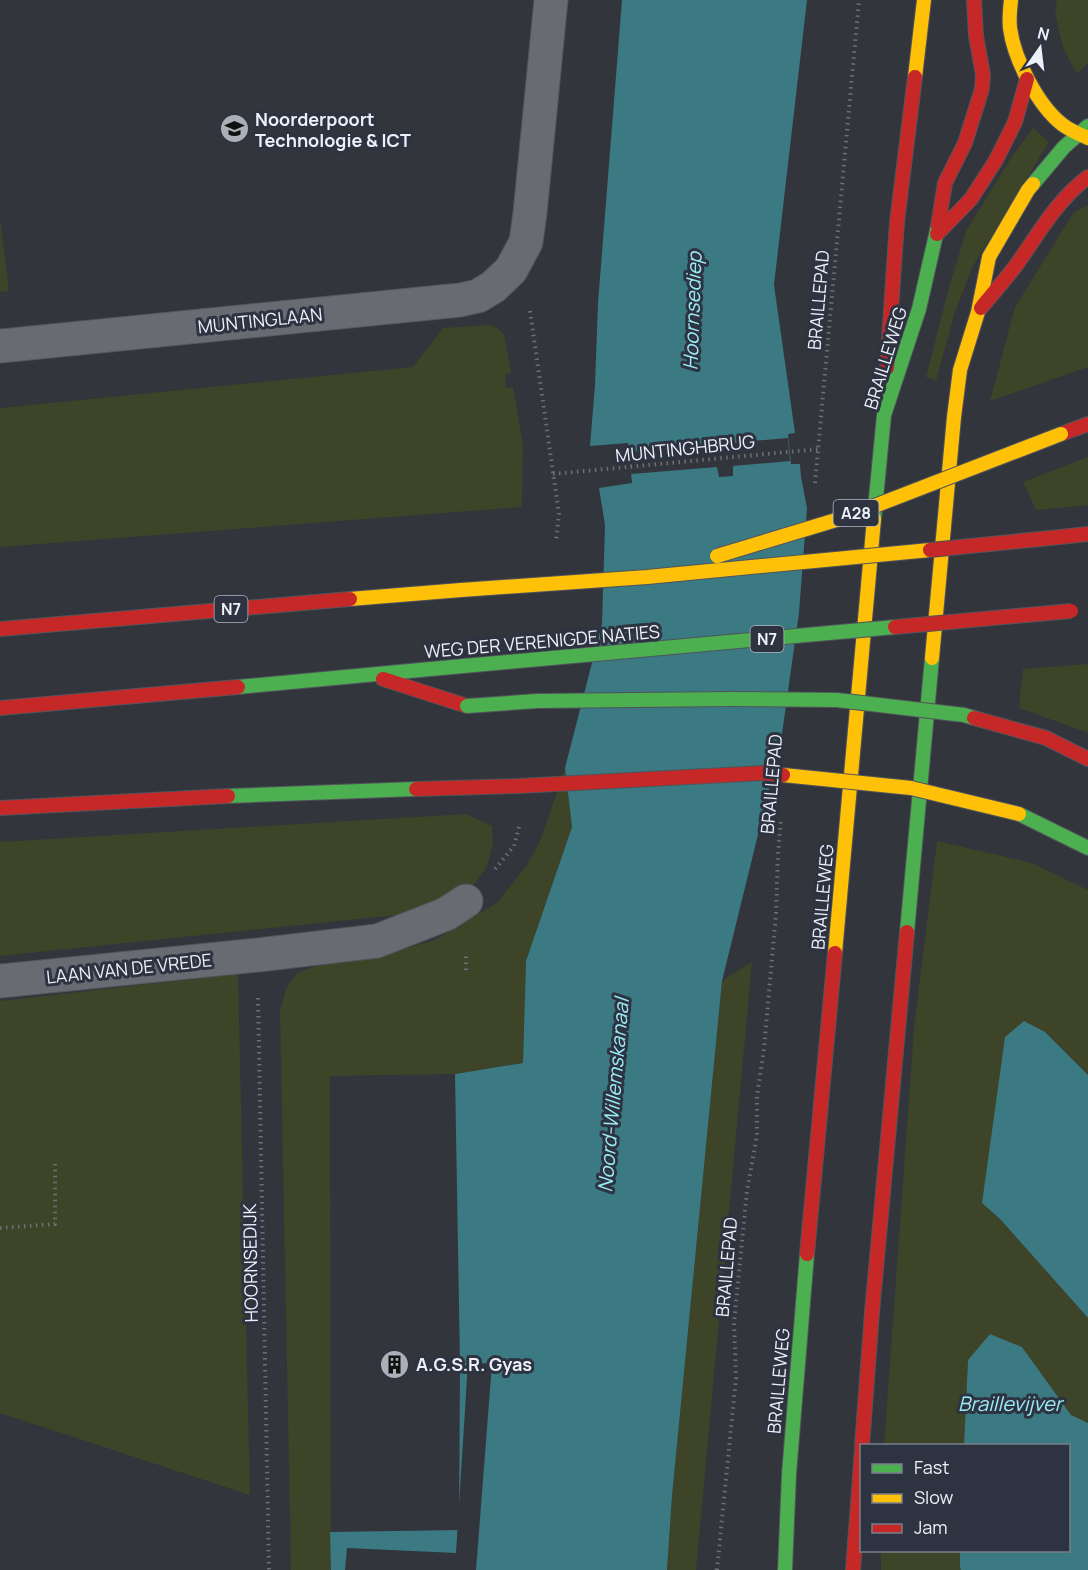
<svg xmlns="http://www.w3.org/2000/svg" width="1088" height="1570" viewBox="0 0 1088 1570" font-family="Manrope,sans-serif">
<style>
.green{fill:#3d4428}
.water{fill:#3b7983}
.pier{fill:#32353c}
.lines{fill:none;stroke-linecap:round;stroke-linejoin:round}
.street-casing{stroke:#51545a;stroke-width:35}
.fast-casing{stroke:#51545a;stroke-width:16}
.slow-casing{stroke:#51545a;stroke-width:16}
.jam-casing{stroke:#51545a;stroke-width:16}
.path{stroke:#6e7075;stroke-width:4;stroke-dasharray:1.5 4.5;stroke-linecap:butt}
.street{stroke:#686b71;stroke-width:33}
.fast{stroke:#4caf50;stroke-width:14}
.slow{stroke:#ffc107;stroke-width:14}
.jam{stroke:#c62828;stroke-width:14}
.fast-bridge-casing{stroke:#51545a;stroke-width:16;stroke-linecap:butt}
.slow-bridge-casing{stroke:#51545a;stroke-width:16;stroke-linecap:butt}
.jam-bridge-casing{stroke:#51545a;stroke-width:16;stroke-linecap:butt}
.fast-bridge{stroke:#4caf50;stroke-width:14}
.slow-bridge{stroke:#ffc107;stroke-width:14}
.jam-bridge{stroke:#c62828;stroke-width:14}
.labels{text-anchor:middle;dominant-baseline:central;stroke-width:6;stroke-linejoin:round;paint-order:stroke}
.shield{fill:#2d3341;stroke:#b3b7c2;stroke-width:1.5}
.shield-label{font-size:16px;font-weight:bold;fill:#ecf0f9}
.poi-label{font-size:18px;font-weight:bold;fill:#ecf0f9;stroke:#2d3341;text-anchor:start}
.street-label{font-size:18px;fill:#ecf0f9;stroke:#2d3341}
.water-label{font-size:20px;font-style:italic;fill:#9cecf8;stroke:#2d3341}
</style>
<rect width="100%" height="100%" fill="#32353c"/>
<!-- green -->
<path class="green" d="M1057 0H1088V63L1077 74 1063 48 1055 12Z
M1033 128 1049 142 973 266 955 312 936 381 926 377 949 287 966 231 1011 158Z
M1088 205V367L990 401 1015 307 1074 212Z
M0 218 9 291 0 292Z
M489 325 496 327 504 334 511 372 505 375 506 388 513 387 523 445 522 507 0 547V408L413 367 443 328Z
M1088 457V505L1036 510 1023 482Z
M1088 664V733L1019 708 1023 669Z
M565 768 572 827 526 961 523 1063 455 1074 330 1076 331 1570H291L280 1010 287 987 298 972 320 965 386 954 435 940 497 903 527 865 541 839Z
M466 814 492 826 493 844 487 867 469 891 426 912 0 956V842Z
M937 841 1032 863 1088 890V1075L1045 1032 982 1203 1001 1220 1088 1318V1423L1071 1415 1022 1347 968 1360 964 1445 884 1446 914 1028Z
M752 962 696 1570H667L672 1496 722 981Z
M238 974 250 1495 0 1413V1001Z
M881 1551H960L961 1570H881Z"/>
<!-- water -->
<path class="water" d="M622 0H807L774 285 795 433 788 434 791 464H800L801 477 807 508 799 613 781 741 722 981 672 1496 667 1570H331L330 1532 459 1530 460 1364 455 1074 523 1063 526 961 572 827 565 768 602 624 605 525 599 488 632 483 628 443 590 446 595 385 598 303Z
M1024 1021 1045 1032 1088 1075V1318L1001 1220 982 1203 1005 1037Z
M990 1334 1022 1347 1071 1415 1088 1423V1570H961L960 1568V1551L1068 1550V1446L964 1445 968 1360Z"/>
<!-- pier -->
<path class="pier" d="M730 435 731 443 788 438 790 461 733 466V476L719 477 717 467 631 474 630 452 716 445V436Z
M468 1362 492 1364 476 1570H345L347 1548 456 1553Z"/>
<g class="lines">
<defs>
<path id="street" d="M0 346 460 300 478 296 493 287 511 270 526 242 530 213 551 0
M0 981 258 955 377 941 446 914 466 901"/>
<path id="fast" d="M1033 184 1064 147 1088 126
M874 519 884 415 919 309 938 226
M238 687 463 666
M228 796 416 789
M1019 814 1088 848
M907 932 932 658
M785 1570 789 1474 807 1254"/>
<path id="slow" d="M1011 0C1010 9 1009 19 1010 28 1014 59 1038 106 1063 125 1071 131 1079 134 1088 138
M915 77 924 0
M350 599 461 590
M932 658 954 417 960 370 978 312 989 257 1028 190 1033 184
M835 953 874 519"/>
<path id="jam" d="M938 226 945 183 965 143 982 89 983 75 976 36 974 0
M937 234 971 199 996 160 1015 122 1027 79
M981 308C993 293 1006 279 1017 264 1039 233 1057 200 1088 177
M887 368 897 222 915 77
M1061 434 1088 424
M1060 537 1088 534
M0 629 350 599
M383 679 467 706
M0 708 238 687
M1046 738 1088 759
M0 808 228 796
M807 1254 835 953
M862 1446 872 1312 907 932
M853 1570 862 1450"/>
</defs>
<!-- street casing -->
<use href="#street" class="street-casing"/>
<!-- fast casing -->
<use href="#fast" class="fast-casing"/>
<!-- slow casing -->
<use href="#slow" class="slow-casing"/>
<!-- jam casing -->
<use href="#jam" class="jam-casing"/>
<!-- path -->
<path class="path" d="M530 311 559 514 556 541
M553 474 819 449
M815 483 859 0
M495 869 514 846 519 827
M466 970V953
M258 998 269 1570
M0 1228 55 1224V1164
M717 1570 736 1378 734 1323 747 1191 757 1135V1096L764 1049 776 913 778 854 781 818"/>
<!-- street -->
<use href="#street" class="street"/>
<!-- fast -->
<use href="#fast" class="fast"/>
<!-- slow -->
<use href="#slow" class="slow"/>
<!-- jam -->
<use href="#jam" class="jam"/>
<defs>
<path id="fast-bridge" d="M463 666 895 627
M467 706 537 701 732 699 837 700 964 715 974 718"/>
<path id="slow-bridge" d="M717 556 846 517 1061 434
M461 590 647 577 930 550
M783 775 911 788 1019 814"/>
<path id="jam-bridge" d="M930 550 1060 537
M895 627 1071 611
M974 718 1046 738
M416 789 518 786 764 773 783 775"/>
</defs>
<!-- fast-bridge casing -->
<use href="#fast-bridge" class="fast-bridge-casing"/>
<!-- slow-bridge casing -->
<use href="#slow-bridge" class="slow-bridge-casing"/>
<!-- jam-bridge casing -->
<use href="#jam-bridge" class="jam-bridge-casing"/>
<!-- fast-bridge -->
<use href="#fast-bridge" class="fast-bridge"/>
<!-- slow-bridge -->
<use href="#slow-bridge" class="slow-bridge"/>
<!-- jam-bridge -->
<use href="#jam-bridge" class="jam-bridge"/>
</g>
<!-- icons -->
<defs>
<symbol id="university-disc" viewBox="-11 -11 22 22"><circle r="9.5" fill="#abafb7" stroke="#2d3341"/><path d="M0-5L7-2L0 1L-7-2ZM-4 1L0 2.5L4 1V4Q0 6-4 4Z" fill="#111"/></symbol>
<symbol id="building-disc" viewBox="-11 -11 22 22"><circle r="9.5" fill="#abafb7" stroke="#2d3341"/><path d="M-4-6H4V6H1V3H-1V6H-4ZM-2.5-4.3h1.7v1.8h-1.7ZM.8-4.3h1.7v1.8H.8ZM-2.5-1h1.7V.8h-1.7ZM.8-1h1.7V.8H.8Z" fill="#111"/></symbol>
</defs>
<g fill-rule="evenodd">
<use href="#university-disc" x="218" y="112" width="33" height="33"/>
<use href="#building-disc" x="378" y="1348" width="33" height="33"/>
</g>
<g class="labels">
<!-- shield labels -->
<g class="shield">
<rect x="833.5" y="500" width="45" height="26" rx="4.5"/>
<rect x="214.5" y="596" width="33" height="26" rx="4.5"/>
<rect x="750.5" y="626" width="33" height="26" rx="4.5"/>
</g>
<g class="shield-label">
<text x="856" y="513">A28</text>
<text x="231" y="609">N7</text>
<text x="767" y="639">N7</text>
</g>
<!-- poi labels -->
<g class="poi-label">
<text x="255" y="119">Noorderpoort<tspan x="255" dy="21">Technologie &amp; ICT</tspan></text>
<text x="416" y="1364">A.G.S.R. Gyas</text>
</g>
<!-- street labels -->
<g class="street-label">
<text transform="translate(818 300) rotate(-85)">BRAILLEPAD</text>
<text transform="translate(260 320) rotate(-6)">MUNTINGLAAN</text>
<text transform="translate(885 358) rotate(-73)">BRAILLEWEG</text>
<text transform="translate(685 448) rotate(-6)">MUNTINGHBRUG</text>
<text transform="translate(542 641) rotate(-5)">WEG DER VERENIGDE NATIES</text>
<text transform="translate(771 784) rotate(-85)">BRAILLEPAD</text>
<text transform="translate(822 897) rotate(-85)">BRAILLEWEG</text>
<text transform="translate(129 968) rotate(-6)">LAAN VAN DE VREDE</text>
<text transform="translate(250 1263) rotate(-91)">HOORNSEDIJK</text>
<text transform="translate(726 1267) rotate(-85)">BRAILLEPAD</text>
<text transform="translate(778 1381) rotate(-85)">BRAILLEWEG</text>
</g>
<!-- water labels -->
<g class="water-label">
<text transform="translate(692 311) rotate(-88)">Hoornsediep</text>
<text transform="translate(613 1095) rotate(-85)">Noord-Willemskanaal</text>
<text x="1010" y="1403">Braillevijver</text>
</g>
</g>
<!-- legend -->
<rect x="860" y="1444" width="210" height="108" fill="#2d3341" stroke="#797f8b" stroke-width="1.5"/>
<rect x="872" y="1464" width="30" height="9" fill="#4caf50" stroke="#797f8b" stroke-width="1.5"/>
<text x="914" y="1474" font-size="18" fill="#ecf0f9">Fast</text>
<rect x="872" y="1494" width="30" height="9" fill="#ffc107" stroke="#797f8b" stroke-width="1.5"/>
<text x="914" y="1504" font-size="18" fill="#ecf0f9">Slow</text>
<rect x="872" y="1524" width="30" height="9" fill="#c62828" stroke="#797f8b" stroke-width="1.5"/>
<text x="914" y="1534" font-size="18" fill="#ecf0f9">Jam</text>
<!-- north arrow -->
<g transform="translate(1040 48) rotate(14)" stroke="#2d3341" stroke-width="4.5" paint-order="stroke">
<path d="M0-4.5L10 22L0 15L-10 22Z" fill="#ecf0f9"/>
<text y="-9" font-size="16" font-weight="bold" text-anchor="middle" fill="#ecf0f9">N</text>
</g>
</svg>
